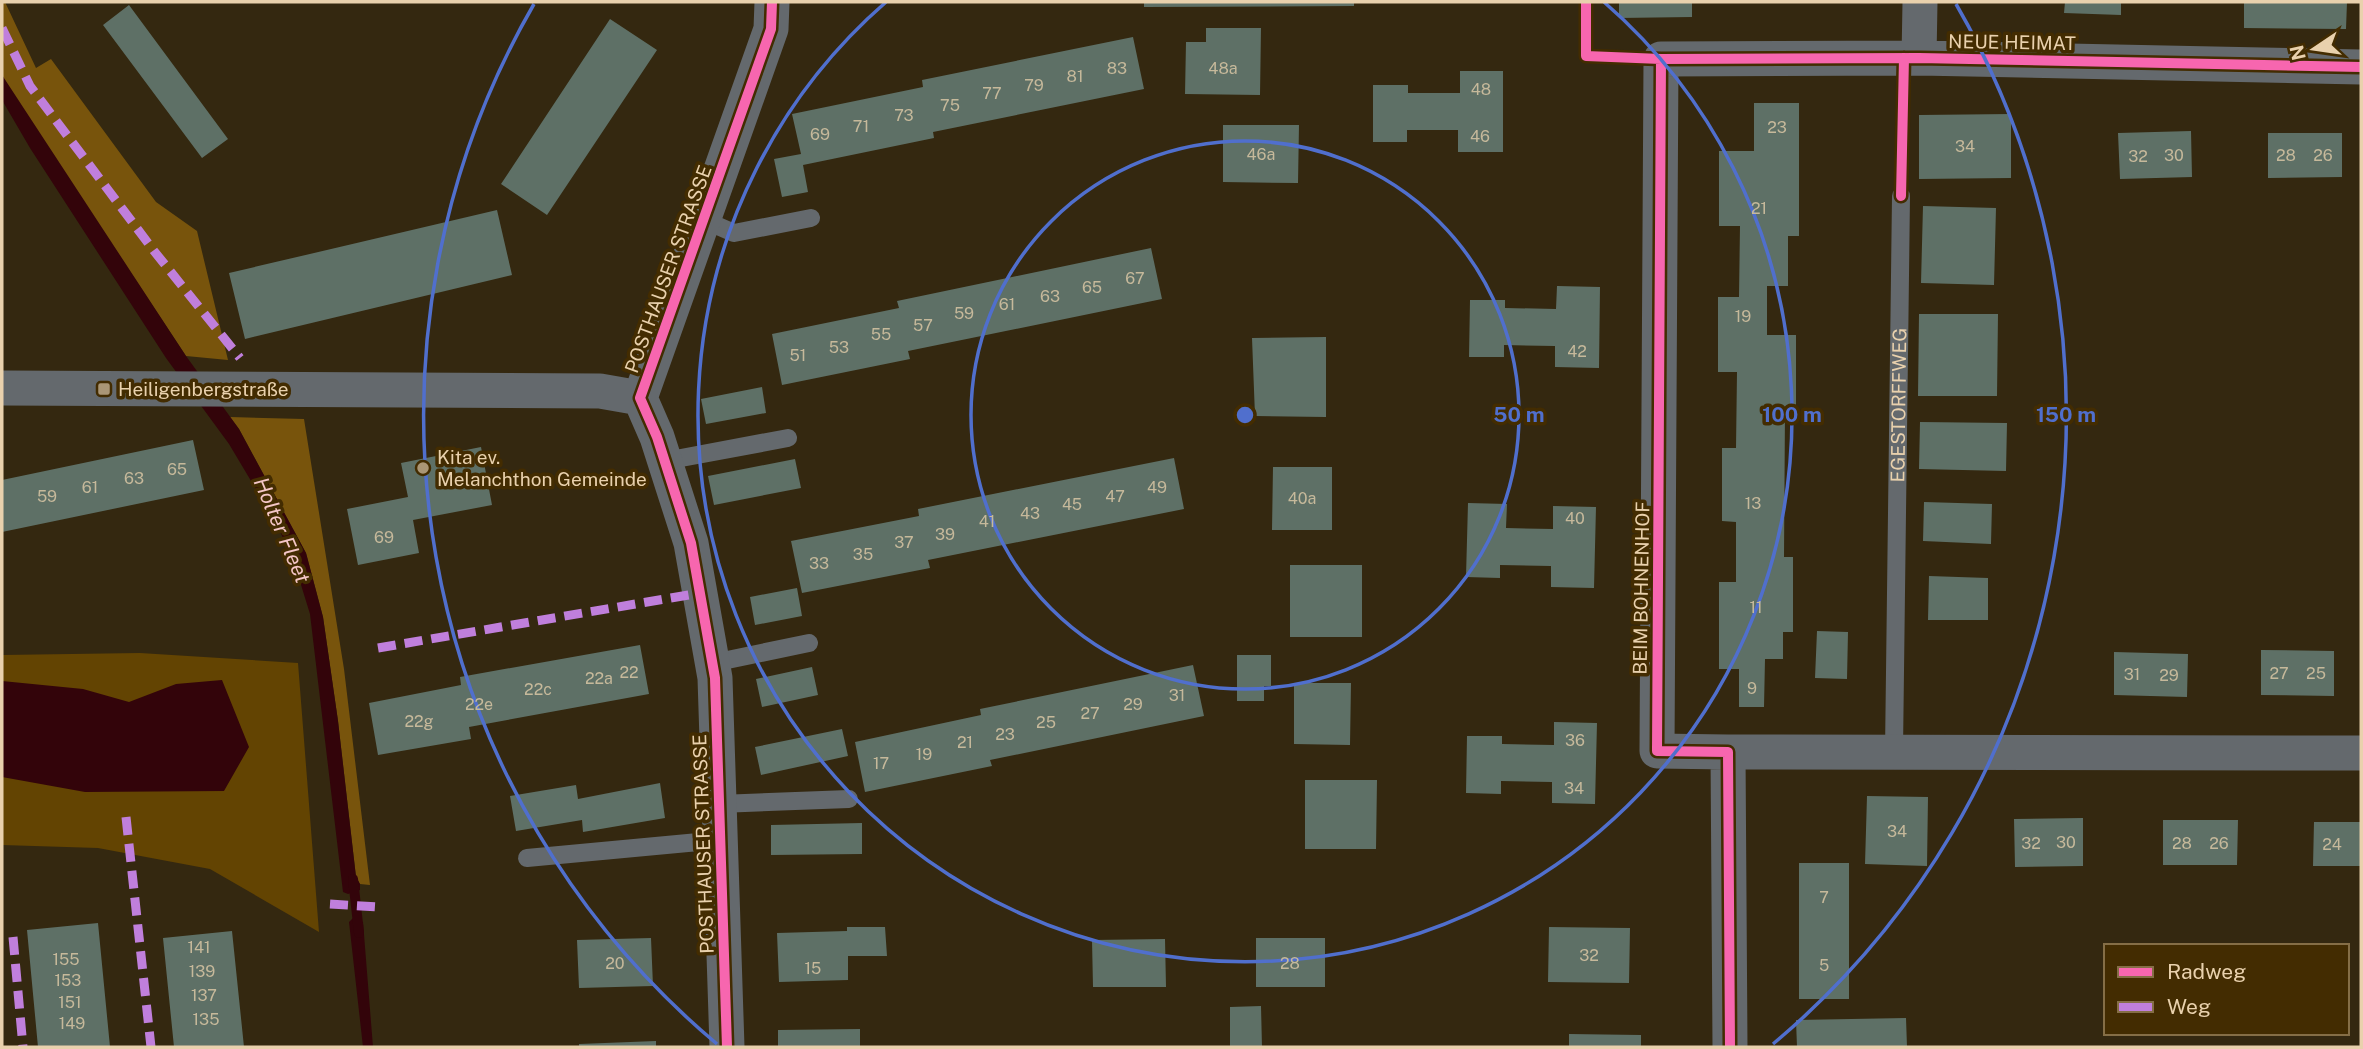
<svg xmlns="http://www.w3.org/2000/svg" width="2363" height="1049" viewBox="0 0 2363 1049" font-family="'Public Sans',sans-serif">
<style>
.green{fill:#634402}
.forest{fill:#78540c}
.water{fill:#33040a}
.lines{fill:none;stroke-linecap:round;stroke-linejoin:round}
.stream{stroke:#33040a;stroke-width:10}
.building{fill:#5e7066}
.lane{stroke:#64696d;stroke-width:18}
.street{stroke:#64696d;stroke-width:35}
.quiet{stroke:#c07fdc;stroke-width:9;stroke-dasharray:18 9;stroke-linecap:butt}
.cycleway-casing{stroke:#432c01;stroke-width:15}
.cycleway{stroke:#f766af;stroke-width:10}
.ring{fill:none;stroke:#506fcd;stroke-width:3.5}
.poi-dot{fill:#aa9676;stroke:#432c01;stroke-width:2.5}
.labels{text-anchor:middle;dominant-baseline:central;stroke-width:7;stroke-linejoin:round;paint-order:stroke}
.number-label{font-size:16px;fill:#c6b99b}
.street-label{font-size:19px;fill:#e9d1ad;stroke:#432c01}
.poi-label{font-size:19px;fill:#e9d1ad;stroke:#432c01;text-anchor:start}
.water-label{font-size:21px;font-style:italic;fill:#f4c6c6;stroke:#432c01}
.centre{fill:#506fcd;stroke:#432c01;stroke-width:3.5}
.ring-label{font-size:21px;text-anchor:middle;font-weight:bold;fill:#506fcd;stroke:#432c01;stroke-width:7;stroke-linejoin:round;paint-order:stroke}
</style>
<rect width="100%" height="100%" fill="#342810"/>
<!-- green -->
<path class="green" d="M140 653 298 663 319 932 210 869 98 848 2 845V655Z"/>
<!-- forest -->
<path class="forest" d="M2 2H5L36 68 51 59 156 202 197 231 228 360 186 356 16 100 2 75Z
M230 417 304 419 344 669 370 885 360 884 356 877 338 721 323 617 306 553 239 429Z"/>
<!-- water -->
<path class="water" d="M2 75 186 356 239 429 306 553 323 617 338 721 356 877 360 884V890L348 894 343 892 310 614 293 559 275 521 229 444 166 358 30 148 2 100Z
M222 680 249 747 224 791 85 792 2 777V681L83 689 129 702 176 684Z
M353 918 363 922 373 1047H363L349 922Z"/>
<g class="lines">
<!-- stream -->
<path class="stream" d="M353 879 359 933"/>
</g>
<!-- building -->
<path class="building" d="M1144 2H1354V6L1144 7Z
M1619 2H1692V17L1619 18Z
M2065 2H2121V15L2064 13Z
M2244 2H2347L2346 29 2244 28Z
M129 5 228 139 202 158 103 25Z
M610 19 657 50 547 215 501 184Z
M1206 28H1261L1260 95 1185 94 1186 42H1206Z
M1133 37 1144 89 933 132 934 138 803 165 808 192 782 197 774 159 801 154 792 114 923 87 922 80Z
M1460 71H1503V152H1458V130H1407V142H1373V85H1408V93H1460Z
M1754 103H1799V236H1788V286H1767V335H1796V409H1785L1784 557H1793V632H1783V659H1765L1764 707H1739V669H1719V582H1736V522L1722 521V448H1736L1737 372H1718V297H1739L1740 226H1719V151H1754Z
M2011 114V178L1919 179V115Z
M1223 125H1299L1298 183 1223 182Z
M2191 131 2192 177 2120 179 2118 133Z
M2268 133H2342V177L2268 178Z
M1923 206 1996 208 1994 285 1921 283Z
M497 210 512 275 245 339 229 273Z
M1151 248 1162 299 908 351 910 359 782 385 772 334 899 308 897 301Z
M1557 286 1600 287 1599 368 1555 367V346L1504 345V357H1469L1470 300H1505V308L1556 309Z
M1919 314H1998L1997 396H1918Z
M1326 337V417L1255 416 1252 338Z
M762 387 766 413 706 424 701 399Z
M1920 422 2007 423 2006 471 1919 469Z
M193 440 204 490 2 532V480Z
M481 447 492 505 413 520 419 553 358 565 347 509 408 497 401 463Z
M1174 458 1184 509 928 560 930 568 802 593 791 541 919 516 918 509Z
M795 459 801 488 714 505 708 476Z
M1273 467H1332V530H1272Z
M1924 502 1992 504 1991 544 1923 541Z
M1468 503 1507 504 1506 528 1553 529V506L1596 507 1594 588 1551 587V566L1500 565V578L1466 577Z
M1290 565H1362V637H1290Z
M1929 576 1988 578V620H1928Z
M797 588 802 616 755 625 750 597Z
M1817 631 1848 632 1847 679 1815 678Z
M640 645 649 694 469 727 471 739 378 755 369 703 461 685 460 677Z
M2261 650 2334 651V696L2261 695Z
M2114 652 2188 654 2187 697 2114 695Z
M1237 655H1271V686H1264V701H1237Z
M1193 665 1204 716 990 760 992 766 865 792 855 742 981 715 980 709Z
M812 667 818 695 762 707 756 679Z
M1294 683H1351L1350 745 1294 744Z
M1554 722 1597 723 1595 804 1552 803V782L1501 781V794L1466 793 1467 736H1502V744L1554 745Z
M842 729 848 756 761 775 755 747Z
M1305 780H1377L1376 849H1305Z
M660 783 665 818 583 832 582 820 516 831 510 796 576 785 578 799Z
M1867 796 1928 797 1927 866 1865 864Z
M2083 818V866L2015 867 2014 819Z
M2163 820H2238L2237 865H2163Z
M2314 822H2361V866H2313Z
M862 823V854L771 855V825Z
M1799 863H1849V999H1799Z
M98 923 110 1047H38L27 930Z
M847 927H885L887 956H848V980L779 982 777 933 847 931Z
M1549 927 1630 928 1629 983 1548 982Z
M232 931 244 1047H174L163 938Z
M651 938 653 986 579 988 577 940Z
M1256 938H1325V987H1256Z
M1165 939 1166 987H1093L1092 940Z
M1261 1006 1262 1047H1230V1007Z
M1906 1018 1907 1047H1797L1796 1020Z
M860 1029V1047H778V1030Z
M1569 1034 1641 1035V1047H1569Z
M656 1041V1047H579V1044Z"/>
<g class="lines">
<!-- lane -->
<g class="lane">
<path d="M704 220 734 233 811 218"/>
<path d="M665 461 788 438"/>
<path d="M713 663 809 643"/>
<path id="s1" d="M1894 751 1901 196"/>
<path d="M719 804 849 799"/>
<path d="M527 858 720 840"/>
</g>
<!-- street -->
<path class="street" d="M1919 58 1920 2
M2 388 600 391 640 398
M1728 752 2361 753
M727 1047 715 678 691 543 657 437 640 398 771 29 772 2
M1730 1047 1728 752 1657 751 1661 59 1919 58 2361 67"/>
<!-- quiet -->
<path class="quiet" d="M2 28 30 86 154 251 240 358
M378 648 700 593
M126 817 151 1047
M330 904 378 907
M13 937 23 1047"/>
<defs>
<path id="cycleway" d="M1586 2V56L1661 59 1919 58 2361 67
M1661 59 1657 751 1728 752 1730 1047
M1901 196 1904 58
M727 1047 715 678 691 543 657 437 640 398 771 29 772 2"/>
</defs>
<!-- cycleway casing -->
<use href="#cycleway" class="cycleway-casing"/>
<!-- cycleway -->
<use href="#cycleway" class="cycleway"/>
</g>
<!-- distance rings -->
<g class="ring">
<circle cx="1245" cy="415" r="274"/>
<path d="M1604 2A547 547 0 1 1 886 2"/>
<path d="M717 1044A821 821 0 0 1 534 4M1956 4A821 821 0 0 1 1773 1044"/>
</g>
<!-- markers -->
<g class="poi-dot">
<rect x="97" y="382" width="14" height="14" rx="3.5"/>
<circle cx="423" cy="468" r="7"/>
</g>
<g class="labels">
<!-- number labels -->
<g class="number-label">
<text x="1117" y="68">83</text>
<text x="1223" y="68">48a</text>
<text x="1075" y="76">81</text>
<text x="1034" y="85">79</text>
<text x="1481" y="89">48</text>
<text x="992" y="93">77</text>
<text x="950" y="105">75</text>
<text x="904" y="115">73</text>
<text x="861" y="126">71</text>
<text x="1777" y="127">23</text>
<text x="820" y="134">69</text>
<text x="1480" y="136">46</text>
<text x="1965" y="146">34</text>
<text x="1261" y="154">46a</text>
<text x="2174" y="155">30</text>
<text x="2286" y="155">28</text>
<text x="2323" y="155">26</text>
<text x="2138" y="156">32</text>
<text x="1759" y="208">21</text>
<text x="1135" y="278">67</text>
<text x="1092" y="287">65</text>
<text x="1050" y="296">63</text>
<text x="1007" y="304">61</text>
<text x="964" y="313">59</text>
<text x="1743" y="316">19</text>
<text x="923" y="325">57</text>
<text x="881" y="334">55</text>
<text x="839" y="347">53</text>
<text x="1577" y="351">42</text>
<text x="798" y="355">51</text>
<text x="177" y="469">65</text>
<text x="134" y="478">63</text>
<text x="90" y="487">61</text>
<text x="1157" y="487">49</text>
<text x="47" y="496">59</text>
<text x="1115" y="496">47</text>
<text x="1302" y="498">40a</text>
<text x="1753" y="503">13</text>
<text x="1072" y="504">45</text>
<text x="1030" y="513">43</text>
<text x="1575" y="518">40</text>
<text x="987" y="521">41</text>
<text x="945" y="534">39</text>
<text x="384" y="537">69</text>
<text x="904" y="542">37</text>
<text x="863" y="554">35</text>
<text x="819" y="563">33</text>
<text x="1756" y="607">11</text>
<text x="629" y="672">22</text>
<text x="2279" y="673">27</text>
<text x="2316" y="673">25</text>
<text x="2132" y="674">31</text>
<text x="2169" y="675">29</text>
<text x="599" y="678">22a</text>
<text x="1752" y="688">9</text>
<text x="538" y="689">22c</text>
<text x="1177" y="695">31</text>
<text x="479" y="704">22e</text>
<text x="1133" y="704">29</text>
<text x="1090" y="713">27</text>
<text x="419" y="721">22g</text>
<text x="1046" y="722">25</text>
<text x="1005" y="734">23</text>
<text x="1575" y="740">36</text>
<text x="965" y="742">21</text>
<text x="924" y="754">19</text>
<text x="881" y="763">17</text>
<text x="1574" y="788">34</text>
<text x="1897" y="831">34</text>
<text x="2066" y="842">30</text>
<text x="2031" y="843">32</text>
<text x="2182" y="843">28</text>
<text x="2219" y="843">26</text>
<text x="2332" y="844">24</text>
<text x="1824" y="897">7</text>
<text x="199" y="947">141</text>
<text x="1589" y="955">32</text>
<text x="66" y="959">155</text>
<text x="615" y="963">20</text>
<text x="1290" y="963">28</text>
<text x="1824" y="965">5</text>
<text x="813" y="968">15</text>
<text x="202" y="971">139</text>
<text x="68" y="980">153</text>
<text x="204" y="995">137</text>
<text x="70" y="1002">151</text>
<text x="206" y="1019">135</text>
<text x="72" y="1023">149</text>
</g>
<!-- street labels -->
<g class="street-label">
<text transform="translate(2012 42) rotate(1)">NEUE HEIMAT</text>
<text transform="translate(668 269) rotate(-70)">POSTHAUSER STRASSE</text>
<text stroke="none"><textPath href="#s1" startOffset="346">EGESTORFFWEG</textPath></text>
<text transform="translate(1641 588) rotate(-89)">BEIM BOHNENHOF</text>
<text transform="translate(703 844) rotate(-92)">POSTHAUSER STRASSE</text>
</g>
<!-- poi labels -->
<g class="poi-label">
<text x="118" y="389">Heiligenbergstraße</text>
<text x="437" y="457">Kita ev.<tspan x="437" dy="22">Melanchthon Gemeinde</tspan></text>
</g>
<!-- water labels -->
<g class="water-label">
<text transform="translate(282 530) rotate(67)">Holter Fleet</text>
</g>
</g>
<circle cx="1245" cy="415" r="10" class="centre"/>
<g class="ring-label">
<text x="1519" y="422">50 m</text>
<text x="1792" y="422">100 m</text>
<text x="2066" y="422">150 m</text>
</g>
<!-- border -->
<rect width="2363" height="1049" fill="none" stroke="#e9d1ad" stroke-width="7"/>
<!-- legend -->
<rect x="2104" y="944" width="245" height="91" fill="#432c01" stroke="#856e46" stroke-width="2"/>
<rect x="2118" y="967" width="35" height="10" fill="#f766af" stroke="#856e46" stroke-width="2"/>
<text x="2167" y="979" font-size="21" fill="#e9d1ad">Radweg</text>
<rect x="2118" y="1002" width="35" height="10" fill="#c07fdc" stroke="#856e46" stroke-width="2"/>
<text x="2167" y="1014" font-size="21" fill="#e9d1ad">Weg</text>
<!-- north arrow -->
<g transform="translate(2314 49) rotate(257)" stroke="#432c01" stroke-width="5" paint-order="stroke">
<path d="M0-5L12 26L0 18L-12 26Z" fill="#e9d1ad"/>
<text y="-10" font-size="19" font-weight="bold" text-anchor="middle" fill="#e9d1ad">N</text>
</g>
</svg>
